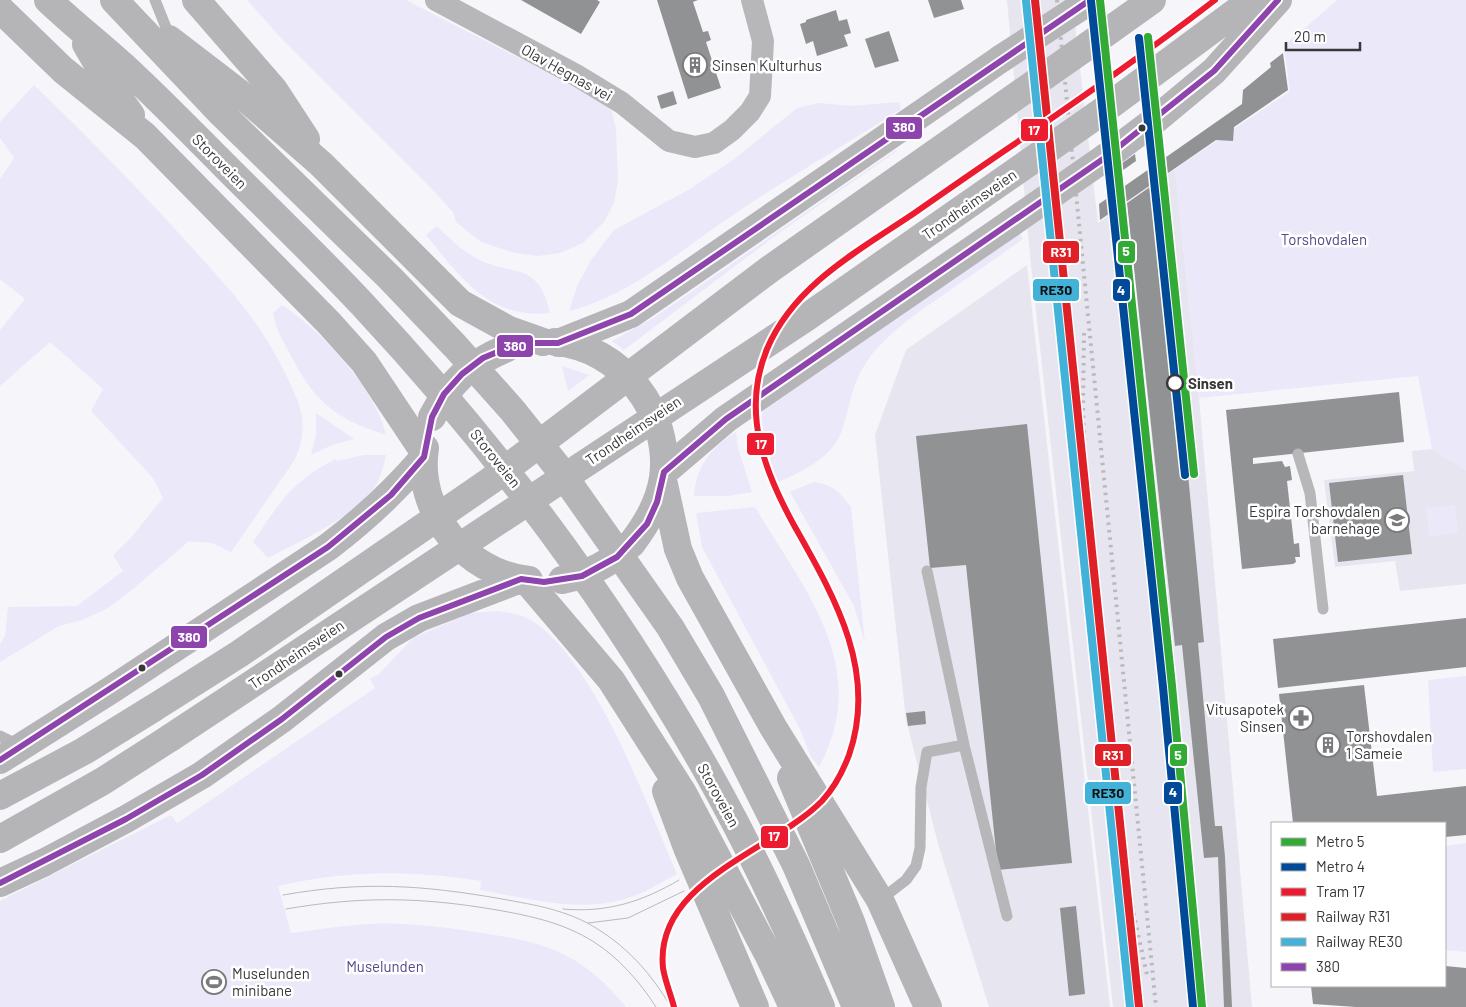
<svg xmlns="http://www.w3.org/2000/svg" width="1466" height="1007" viewBox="0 0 1466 1007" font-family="Barlow,sans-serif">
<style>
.built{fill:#e7e5ef}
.green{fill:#ebe8fa}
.building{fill:#919293}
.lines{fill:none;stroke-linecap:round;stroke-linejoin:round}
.lane{stroke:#b7b6b9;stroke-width:11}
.street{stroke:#b7b6b9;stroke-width:22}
.highway{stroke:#b5b4b6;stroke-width:28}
.tram{stroke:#bab9bb;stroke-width:1}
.rail{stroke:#bab9bb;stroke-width:4;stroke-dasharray:2.5 5;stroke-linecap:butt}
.highway-bridge{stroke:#b5b4b6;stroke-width:28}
.bus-1-casing{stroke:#fff;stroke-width:10}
.bus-1{stroke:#8e44ad;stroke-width:6}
.rail-1-casing{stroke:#fff;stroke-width:11}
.rail-2-casing{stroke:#fff;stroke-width:11}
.rail-1{stroke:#df2027;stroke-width:8}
.rail-2{stroke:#42b2d9;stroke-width:8}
.tram-1-casing{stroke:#fff;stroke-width:10}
.tram-1{stroke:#ed1b2f;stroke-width:6}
.metro-1-casing{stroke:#fff;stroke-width:11}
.metro-2-casing{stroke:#fff;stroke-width:11}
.metro-1{stroke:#32aa35;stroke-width:8}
.metro-2{stroke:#004a98;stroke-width:8}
.bus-dot{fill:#38373a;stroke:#fff;stroke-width:2}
.stop-dot{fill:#fff;stroke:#38373a;stroke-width:2.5}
.labels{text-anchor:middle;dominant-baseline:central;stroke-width:5;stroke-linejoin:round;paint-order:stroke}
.poi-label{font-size:15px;fill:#38373a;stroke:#fff;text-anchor:start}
.street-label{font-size:15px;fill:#38373a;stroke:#fff}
.park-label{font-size:15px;fill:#574789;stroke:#fff}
.stop-label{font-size:15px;font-weight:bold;fill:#38373a;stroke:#fff;text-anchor:start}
.line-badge{stroke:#fff;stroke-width:2}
.badge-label{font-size:14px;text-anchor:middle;font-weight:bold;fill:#fff}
.pale-badge-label{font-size:14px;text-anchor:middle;font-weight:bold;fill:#111}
</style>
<rect width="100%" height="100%" fill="#f6f5fa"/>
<!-- built -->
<path class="built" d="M1007 0H1072L1098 223 1175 169 1199 398 1252 1007H1113L1031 266Z
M1027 265 1110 1007H989L939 847 906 720 875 435 906 350Z
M1432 449 1466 470V584L1400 591 1395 561 1335 567 1324 480 1414 471 1412 451Z"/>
<!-- green -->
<path class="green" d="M247 0H406L511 54 598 95 611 110 616 128 618 180 614 203 604 222 583 243 560 253 538 256 515 253 481 242 456 222 453 212 430 187 280 37Z
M1337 0H1466V470L1432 449 1418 376 1199 398 1175 169 1290 91 1284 46Z
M34 85C90 139 143 193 195 251 233 293 261 323 286 375 292 388 300 403 302 417 304 433 301 447 294 461L231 552 212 543 189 541 132 590 108 608 82 620 59 626 0 662V644L5 636 8 607 77 606 123 571 113 555 130 539 163 498 153 478 91 411 103 389 50 342 0 386V330L25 299 0 279V179L14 158 0 138V122Z
M899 102 901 109C845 145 787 178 733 215 680 250 632 295 569 311L578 284 591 260 614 230 690 189 733 160 797 108 819 103 851 106Z
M896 150 897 151 779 233 624 350 612 341 655 317Z
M437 226C449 238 461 250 476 258 512 278 538 259 550 313 490 320 459 276 426 235Z
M1019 233 1023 239C998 257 972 275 946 293 920 311 893 329 873 353 851 381 852 400 842 430 833 458 801 472 776 483L761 419 763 411Z
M282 305C320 329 377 391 386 435 333 418 314 401 289 352 282 339 275 328 273 313Z
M562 366 590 375 568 391Z
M316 413 354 439 332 445 311 455 316 435Z
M736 432 738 448 752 492 728 496H694C696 466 711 448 736 432Z
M364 455H386C384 465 381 476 376 485 359 515 298 542 268 558L253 542C280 502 292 481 336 459L337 461Z
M814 482C833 485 840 492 851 507L865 643 854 606 790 492Z
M1455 505 1458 533 1429 537 1426 508Z
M755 507C804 590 873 667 819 767L811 757 800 729 702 547 696 513Z
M498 611C509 613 521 614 531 620 595 660 647 805 677 874 660 883 643 894 625 899 577 913 527 898 480 890L481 881C409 870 349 870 278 886L291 933C317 930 344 925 370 924 410 922 449 928 488 934 514 938 541 943 565 955 589 967 609 986 626 1007H0V901L171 815 177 823 375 688 370 679 379 674 413 638 470 613Z
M1466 676V769L1433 772 1428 680Z
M1466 843V952L1446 950 1445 846Z"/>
<!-- building -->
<path class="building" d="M521 0H597L600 2 581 34Z
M657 0H698L693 2 703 32 708 31 711 40 706 42 721 88 688 99Z
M928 0H961L964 9 934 18Z
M836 10 839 21 847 19 851 33 844 35 848 46 817 56 813 41 806 44 800 24 806 22V20Z
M889 31 899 61 875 68 865 39Z
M1283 53 1288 90 1234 127 1233 141 1216 140 1100 220 1099 204 1242 104 1243 90 1271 67 1270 63Z
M673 91 677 104 661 109 657 96Z
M1135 154 1136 161 1112 178 1111 171Z
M1160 180 1204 642 1198 643 1215 826H1222L1225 857 1232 1007H1224L1218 857 1204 858 1182 645 1175 646 1127 203Z
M1399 392 1404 442 1253 458V464L1282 461 1285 467 1290 466 1292 480 1287 481 1294 544 1299 543 1300 557H1295L1296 562 1293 564 1242 569 1226 410Z
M1027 424 1072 863 998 870 966 565 930 568 916 436Z
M1403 475 1412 554 1338 562 1329 483Z
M1466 618V667L1278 688 1273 639Z
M1364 685 1377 796 1466 786V835L1445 837V823H1293L1279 694Z
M925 711 926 724 908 726 906 713Z
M1076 906 1085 994 1069 996 1060 908Z
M1445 966 1466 968V1007H1356L1313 1004 1311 986H1445Z"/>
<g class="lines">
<!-- lane -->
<path class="lane" d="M155 0 171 40
M1298 454 1310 493 1323 609
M0 736 20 746
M964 745 1007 916
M880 900 906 880 916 866 920 848 921 787 927 752 964 745 927 571"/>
<!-- street -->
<path class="street" d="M436 0 576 75 622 103 669 141 695 147 714 143 732 130 750 112 760 96 763 41 752 0"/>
<!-- highway -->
<path class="highway" d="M48 0C76 27 107 50 135 77 166 106 196 137 227 168 272 213 319 258 363 305 502 454 624 618 722 798 759 866 791 936 821 1007
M114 0 222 114 391 279 455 346 513 411 556 465 670 627 711 696 796 865 856 1007
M196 0 274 90 306 139
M0 9 63 70 145 136 329 323 364 362 424 452
M169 39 242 95 321 164 460 303 509 330 543 342
M86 44 112 89 131 115
M1089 45 1152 0
M1097 115 1252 0
M1106 157 1154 121 1214 71 1278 0
M555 342C621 347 672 413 663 478 659 503 647 523 632 543
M558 343 631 314 1002 58
M425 448C415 511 466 574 529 580
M664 472 726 419 1011 223
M663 480 678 549 690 578 773 727 880 900 928 1007
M526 580 611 680 683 793 769 956 793 1007
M0 760 111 690 328 547C365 519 394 492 424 457
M791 778 851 922 881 1007
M666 791 688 850 755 1007
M0 796 84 751 152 709
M0 839 103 781 170 738
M0 883 45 862 126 819 202 775 282 719 386 637 419 618 521 579"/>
<!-- tram -->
<path class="tram" d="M283 895C362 881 423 885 502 899 535 905 567 910 596 928 629 948 652 975 671 1007
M286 909C361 896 422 897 497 910 531 916 564 923 594 942 619 958 640 982 656 1007
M563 909C606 913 642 902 679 880
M588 923 628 918 684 891"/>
<!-- rail -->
<path class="rail" d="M1057 0 1156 1007
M1084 333 1083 407 1086 487
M1122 839 1133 911 1147 975"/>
<!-- highway-bridge -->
<path class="highway-bridge" d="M1002 58 1085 4
M1011 223 1106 157
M432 417C451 381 469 364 507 348
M562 580C590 574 611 563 632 543
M152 709 239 654 490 481 770 269 1089 45
M170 738 807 317 1097 115"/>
<defs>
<path id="bus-1" d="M0 760 328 547 391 495 424 457 432 417 444 394 462 374 483 358 507 348 525 343H558L631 314 1090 0
M0 883 126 819 202 775 282 719 386 637 419 618 521 579 544 582 582 576 617 557 647 524 657 502 664 472 726 419 1106 157 1214 71 1278 0"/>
</defs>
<!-- bus-1 casing -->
<use href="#bus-1" class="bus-1-casing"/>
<!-- bus-1 -->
<use href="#bus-1" class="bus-1"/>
<defs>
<path id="rail-1" d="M1035 0 1139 1007"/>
<path id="rail-2" d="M1026 1 1130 1007"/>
</defs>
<!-- rail-1 casing -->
<use href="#rail-1" class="rail-1-casing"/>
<!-- rail-2 casing -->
<use href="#rail-2" class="rail-2-casing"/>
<!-- rail-1 -->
<use href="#rail-1" class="rail-1"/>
<!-- rail-2 -->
<use href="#rail-2" class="rail-2"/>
<defs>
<path id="tram-1" d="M674 1007C671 995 665 981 663 968 654 881 773 851 822 801 834 788 843 771 849 755 878 672 835 598 795 527 764 471 741 412 767 349 794 285 858 251 913 214 946 191 979 168 1013 145 1081 98 1149 51 1215 0"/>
</defs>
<!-- tram-1 casing -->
<use href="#tram-1" class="tram-1-casing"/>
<!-- tram-1 -->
<use href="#tram-1" class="tram-1"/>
<defs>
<path id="metro-1" d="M1100 0 1172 686 1202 1007
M1148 37 1194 474"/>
<path id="metro-2" d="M1091 1 1163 687 1193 1007
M1139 38 1185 475"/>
</defs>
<!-- metro-1 casing -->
<use href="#metro-1" class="metro-1-casing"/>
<!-- metro-2 casing -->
<use href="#metro-2" class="metro-2-casing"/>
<!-- metro-1 -->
<use href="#metro-1" class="metro-1"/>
<!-- metro-2 -->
<use href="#metro-2" class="metro-2"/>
</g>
<!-- icons -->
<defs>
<symbol id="building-ring" viewBox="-11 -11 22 22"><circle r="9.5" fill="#fff" stroke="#7a7a7d" stroke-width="1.5"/><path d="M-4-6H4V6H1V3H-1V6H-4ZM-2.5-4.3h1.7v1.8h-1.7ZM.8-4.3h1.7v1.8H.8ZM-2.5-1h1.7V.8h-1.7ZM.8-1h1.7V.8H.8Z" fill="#7a7a7d"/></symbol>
<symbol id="school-ring" viewBox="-11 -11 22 22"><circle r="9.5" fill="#fff" stroke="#7a7a7d" stroke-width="1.5"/><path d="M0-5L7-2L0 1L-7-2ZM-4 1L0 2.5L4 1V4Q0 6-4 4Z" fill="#7a7a7d"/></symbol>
<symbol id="pharmacy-ring" viewBox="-11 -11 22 22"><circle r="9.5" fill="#fff" stroke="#7a7a7d" stroke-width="1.5"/><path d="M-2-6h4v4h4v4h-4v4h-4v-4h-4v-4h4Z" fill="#7a7a7d"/></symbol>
<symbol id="stadium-ring" viewBox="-11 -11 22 22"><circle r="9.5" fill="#fff" stroke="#7a7a7d" stroke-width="1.5"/><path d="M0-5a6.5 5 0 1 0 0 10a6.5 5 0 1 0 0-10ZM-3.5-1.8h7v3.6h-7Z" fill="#7a7a7d"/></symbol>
</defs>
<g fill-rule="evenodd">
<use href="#building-ring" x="681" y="51" width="28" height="28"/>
<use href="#school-ring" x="1383" y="506" width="28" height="28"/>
<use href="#pharmacy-ring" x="1287" y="704" width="28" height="28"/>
<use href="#building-ring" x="1314" y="731" width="28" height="28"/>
<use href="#stadium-ring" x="200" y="968" width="28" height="28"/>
</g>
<!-- markers -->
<g class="bus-dot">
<circle cx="1142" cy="128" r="4.5"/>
<circle cx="142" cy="668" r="4.5"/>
<circle cx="339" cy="674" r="4.5"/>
</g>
<circle class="stop-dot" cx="1175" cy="383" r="8"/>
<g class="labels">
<!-- poi labels -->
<g class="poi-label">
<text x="712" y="65">Sinsen Kulturhus</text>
<text x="1380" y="511" text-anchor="end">Espira Torshovdalen<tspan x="1380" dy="17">barnehage</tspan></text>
<text x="1284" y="709" text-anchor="end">Vitusapotek<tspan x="1284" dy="17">Sinsen</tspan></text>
<text x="1346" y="736">Torshovdalen<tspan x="1346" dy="17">1 Sameie</tspan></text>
<text x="232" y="973">Muselunden<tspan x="232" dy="17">minibane</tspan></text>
</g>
<!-- street labels -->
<g class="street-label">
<text transform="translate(567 72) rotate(29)">Olav Hegnas vei</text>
<text transform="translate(220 161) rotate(45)">Storoveien</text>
<text transform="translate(969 204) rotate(-35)">Trondheimsveien</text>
<text transform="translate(633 430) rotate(-34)">Trondheimsveien</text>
<text transform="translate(496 458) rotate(51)">Storoveien</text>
<text transform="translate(296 654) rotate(-34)">Trondheimsveien</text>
<text transform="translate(719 795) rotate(61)">Storoveien</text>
</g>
<!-- park labels -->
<g class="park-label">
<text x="1324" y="239">Torshovdalen</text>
<text x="385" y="966">Muselunden</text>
</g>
<!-- stop labels -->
<g class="stop-label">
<text x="1188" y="383">Sinsen</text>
</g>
</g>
<g class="line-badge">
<rect x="885" y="116" width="38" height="24" rx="5" fill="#8e44ad"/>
<rect x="1020" y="118" width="29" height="24" rx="5" fill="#ed1b2f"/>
<rect x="1117" y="240" width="19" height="24" rx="5" fill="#32aa35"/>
<rect x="1042" y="240" width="38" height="24" rx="5" fill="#df2027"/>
<rect x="1112" y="278" width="19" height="24" rx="5" fill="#004a98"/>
<rect x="1032" y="278" width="48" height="24" rx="5" fill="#42b2d9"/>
<rect x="496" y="334" width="38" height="24" rx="5" fill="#8e44ad"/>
<rect x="746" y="432" width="29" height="24" rx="5" fill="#ed1b2f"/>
<rect x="170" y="625" width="38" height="24" rx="5" fill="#8e44ad"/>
<rect x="1169" y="743" width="19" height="24" rx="5" fill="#32aa35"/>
<rect x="1094" y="743" width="38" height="24" rx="5" fill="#df2027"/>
<rect x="1163" y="781" width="20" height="24" rx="5" fill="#004a98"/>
<rect x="1084" y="781" width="48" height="24" rx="5" fill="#42b2d9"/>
<rect x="760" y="825" width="29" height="24" rx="5" fill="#ed1b2f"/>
</g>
<g class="badge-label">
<text x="904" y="132">380</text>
<text x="1034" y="135">17</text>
<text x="1126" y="256">5</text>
<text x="1061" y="257">R31</text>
<text x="1121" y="295">4</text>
<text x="515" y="351">380</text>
<text x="761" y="449">17</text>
<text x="189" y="642">380</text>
<text x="1178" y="760">5</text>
<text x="1113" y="760">R31</text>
<text x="1173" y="797">4</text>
<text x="774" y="841">17</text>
</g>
<g class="pale-badge-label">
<text x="1056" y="295">RE30</text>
<text x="1108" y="798">RE30</text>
</g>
<!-- legend -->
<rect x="1271" y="822" width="175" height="165" fill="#ffffff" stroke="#afafb0"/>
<rect x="1281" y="838" width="25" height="8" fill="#32aa35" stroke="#afafb0"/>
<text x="1316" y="847" font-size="15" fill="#38373a">Metro 5</text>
<rect x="1281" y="863" width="25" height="8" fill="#004a98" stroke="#afafb0"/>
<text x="1316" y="872" font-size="15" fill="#38373a">Metro 4</text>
<rect x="1281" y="888" width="25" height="8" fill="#ed1b2f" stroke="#afafb0"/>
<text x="1316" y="897" font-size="15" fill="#38373a">Tram 17</text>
<rect x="1281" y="913" width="25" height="8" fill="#df2027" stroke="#afafb0"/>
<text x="1316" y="922" font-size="15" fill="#38373a">Railway R31</text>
<rect x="1281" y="938" width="25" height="8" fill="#42b2d9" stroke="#afafb0"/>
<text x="1316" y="947" font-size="15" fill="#38373a">Railway RE30</text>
<rect x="1281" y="963" width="25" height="8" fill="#8e44ad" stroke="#afafb0"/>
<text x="1316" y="972" font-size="15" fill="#38373a">380</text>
<!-- scale -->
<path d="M1286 42v8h74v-8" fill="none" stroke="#38373a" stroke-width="2.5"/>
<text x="1294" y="42" font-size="15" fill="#38373a" stroke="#ffffff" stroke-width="4" paint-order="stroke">20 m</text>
</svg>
